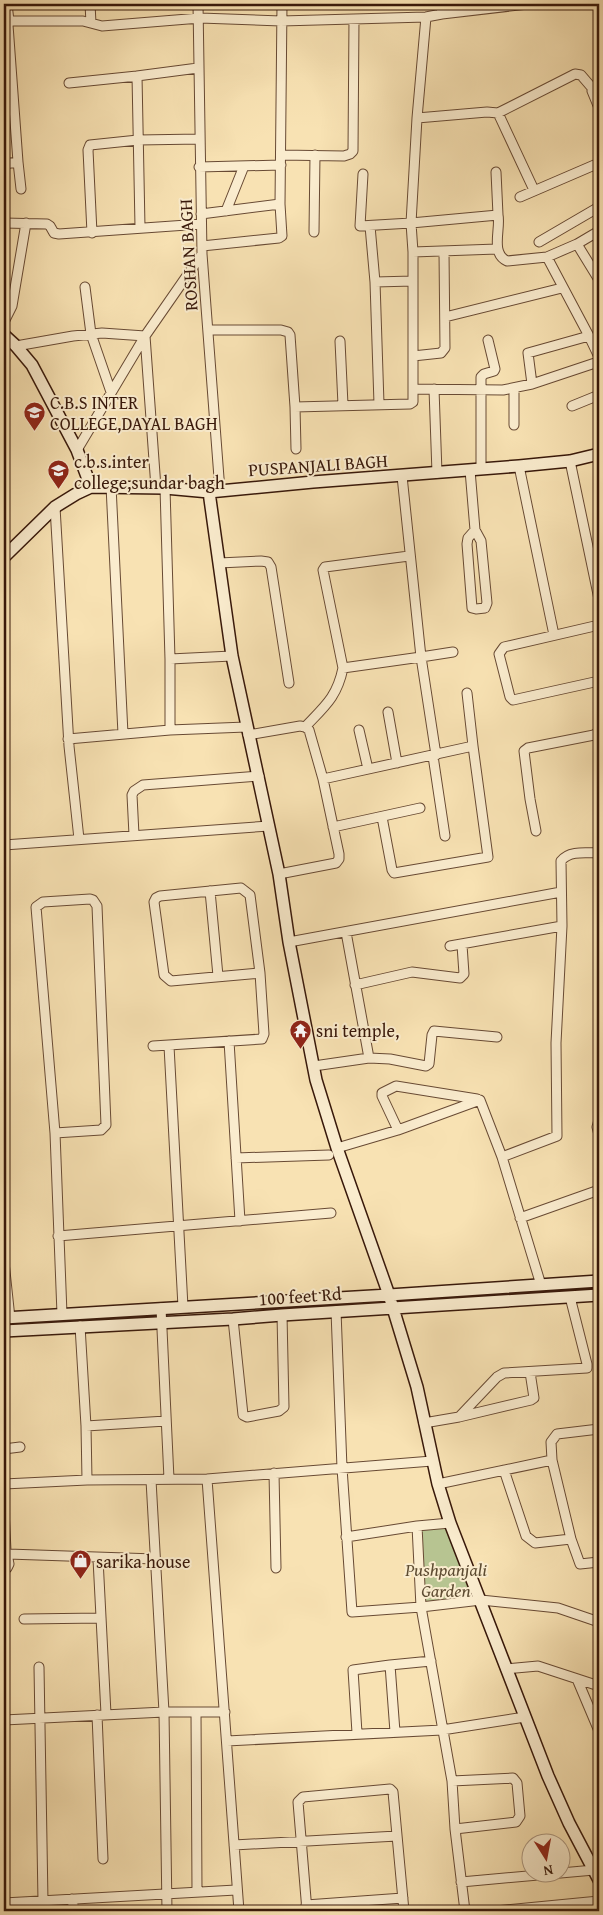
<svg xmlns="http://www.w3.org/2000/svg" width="603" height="1915" viewBox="0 0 603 1915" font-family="'Gentium Book Plus',serif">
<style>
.green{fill:#b7c491;stroke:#786e4e}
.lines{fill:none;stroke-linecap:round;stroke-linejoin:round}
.street-casing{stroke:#684a34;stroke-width:11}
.secondary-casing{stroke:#38180a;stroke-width:14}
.street{stroke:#faecce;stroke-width:9}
.secondary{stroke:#faecce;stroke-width:11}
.labels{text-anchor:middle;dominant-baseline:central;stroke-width:4;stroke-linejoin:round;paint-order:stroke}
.street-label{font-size:18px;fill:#38180a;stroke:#faecce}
.poi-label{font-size:18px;fill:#38180a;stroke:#faecce;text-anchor:start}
.park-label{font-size:18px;font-style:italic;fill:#5e4c32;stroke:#faecce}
</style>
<rect width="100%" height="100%" fill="#f8e2b3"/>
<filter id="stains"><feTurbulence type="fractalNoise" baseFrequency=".004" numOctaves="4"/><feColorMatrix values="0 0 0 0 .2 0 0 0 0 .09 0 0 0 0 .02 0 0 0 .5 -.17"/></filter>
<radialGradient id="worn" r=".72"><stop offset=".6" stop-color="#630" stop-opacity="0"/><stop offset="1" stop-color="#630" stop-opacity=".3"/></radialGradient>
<!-- green -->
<path class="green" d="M450 1523 481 1600 421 1607 417 1526Z"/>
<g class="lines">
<defs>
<path id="street" d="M7 4 9 21
M90 4 91 23
M198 4 202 254 220 491
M442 14 528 4
M69 83 137 76
M599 84 595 86 592 91 599 108
M498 113 575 74 581 75 593 89
M417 118 487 112 498 113 534 190
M281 155 344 156 350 154 353 151 354 19
M18 162 21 189
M4 164 18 162 8 25 10 21H83L102 26 200 18 281 21 426 17 442 14 441 4
M199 167 281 165
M496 172 498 215
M363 174 360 226 411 223 417 118 426 17
M520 197 599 163
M280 204 282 4
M226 211 244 166
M201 214 280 204 282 236 279 238 202 246
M4 223 47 224 50 226 54 233 59 234 201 224
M370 226 375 282
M140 227 137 76 198 68
M314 232 315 155
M92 233 88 150 90 145 138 140 200 139
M539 242 599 207
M577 244 599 280
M547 257 577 244 599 231
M85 287 91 334 111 392
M445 317 562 288
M4 322 12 306 26 223
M209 330H281L288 332 290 335 295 407
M340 341 343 405
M16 346 73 336 102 333 145 336 77 450
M413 356 441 353 445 348 444 252
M532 384 528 353 589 336
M413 389V252
M434 389 437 473
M514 389V425
M379 404 375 282 413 281
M572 406 599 395
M296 449 295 407 410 404 413 402V389L503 390 532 384 598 362 599 357 589 336 547 257 507 261C490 253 501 229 498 215L411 223 413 252 497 249
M570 461 599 599
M519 466 554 635
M481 469V377L484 374 494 371 495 369 488 340
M470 470 475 530 481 541 487 603 485 608 476 609 472 608 467 544 468 538 475 530
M402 476 421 657 343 668 323 570 325 567 409 556
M111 486 123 734
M156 488 145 336 202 254
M165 488 170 659 232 656
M55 507 69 746 79 839
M219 563 261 561 268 562 271 567 289 683
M599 625 504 647 499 654 510 697 513 700 599 681
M170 659V730
M388 712 397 763
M305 727C325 706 337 697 343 668
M359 730 368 769
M248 735 300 726 305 727 309 730 323 779
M68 739 170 730 246 727
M436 755 421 657 453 652
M433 756 445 836
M382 817 392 870 394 873 488 857 473 746
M333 827 420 808
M536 831 530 799 524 751 528 748 594 735 599 731
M134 835 132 795 134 791 143 785 259 776
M4 845 269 826
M279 874 336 863 339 859V854L323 779 473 746 467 693
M210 891 218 976
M346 932 369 1058
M289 942 561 892
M450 946 562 926
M355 985 412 972 460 978 464 974 462 945
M229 1041 240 1221
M153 1046 262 1039 264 1034 260 973 250 895 241 888 160 896 156 898 154 902 164 975 171 981 260 973
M169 1046 183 1307
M314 1066 369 1058 390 1059 426 1066 429 1064 432 1035 434 1031 497 1037
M480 1100 502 1157 541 1285
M599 1120 597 1127 599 1135
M398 1130 382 1096V1093L396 1086 477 1099
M55 1133 101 1130 106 1125 97 906 93 900 90 899 43 902 36 907 55 1133 62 1314
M337 1148 398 1130 480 1100
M502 1157 557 1136 556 1043 562 926 561 861C569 850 587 853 599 853
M236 1158 329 1155
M520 1218 599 1190
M58 1236 331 1213
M4 1262 10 1318
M161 1308 169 1479
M336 1311 342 1468 352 1612 421 1607 481 1600 558 1608 599 1622
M233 1319 243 1415 247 1417 279 1411 284 1407 282 1315
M80 1326 86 1426
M459 1417 497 1377 504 1373 587 1368V1364L570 1297
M424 1423 459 1417 531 1400 534 1398 530 1372
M4 1449 20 1447
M552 1460 551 1442 557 1434 599 1429
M274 1473 276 1568
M207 1479 239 1911
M87 1480 86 1426 166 1421
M151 1480 164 1712 167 1911
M4 1484 87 1480 207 1479 432 1461
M438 1484 552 1460 571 1539 535 1543 526 1536 504 1470
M4 1509 6 1551 8 1554 155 1559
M417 1526 421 1607 452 1781 455 1829 465 1911
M346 1537 417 1526 450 1523
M571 1539 580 1564 599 1562
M98 1559 106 1714
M4 1568H7L9 1564 7 1554
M24 1619 101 1618
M39 1667 43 1901
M506 1669 538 1666 599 1686
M577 1679 599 1731
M196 1712 197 1891
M97 1715 103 1859
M4 1720 164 1712H225
M395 1732 390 1665 431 1661
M357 1733 353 1670 390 1665
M227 1741 442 1730 525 1717
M452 1781 513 1778 517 1783 520 1816 516 1822 455 1829
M234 1845 397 1836
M461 1882 594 1870
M72 1899 74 1911
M4 1903 236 1890
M306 1905 403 1898
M307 1911 298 1802 303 1797 390 1789 393 1792 404 1911
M496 1911 599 1901"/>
<path id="secondary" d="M4 335 16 346 32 365 77 450 91 487
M209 492 232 656 279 874 289 942 316 1080 337 1148 389 1295 417 1387 438 1484 450 1523 548 1776 569 1823 599 1880
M4 557 55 507 76 494 91 487 165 488 209 492 313 482 519 466 570 461 599 454
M4 1318 389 1295 599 1281
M4 1331 233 1319 282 1315 599 1295"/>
</defs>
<!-- street casing -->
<use href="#street" class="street-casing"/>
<!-- secondary casing -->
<use href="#secondary" class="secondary-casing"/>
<!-- street -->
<use href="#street" class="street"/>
<!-- secondary -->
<use href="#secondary" class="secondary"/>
</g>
<!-- icons -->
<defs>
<symbol id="university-pin" viewBox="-11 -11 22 30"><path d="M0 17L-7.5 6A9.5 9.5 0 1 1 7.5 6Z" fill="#8f2418" stroke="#faecce"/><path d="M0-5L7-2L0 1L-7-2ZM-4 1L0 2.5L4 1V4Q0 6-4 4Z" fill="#fff"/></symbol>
<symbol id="temple-pin" viewBox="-11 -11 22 30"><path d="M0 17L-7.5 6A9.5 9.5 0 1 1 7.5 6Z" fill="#8f2418" stroke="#faecce"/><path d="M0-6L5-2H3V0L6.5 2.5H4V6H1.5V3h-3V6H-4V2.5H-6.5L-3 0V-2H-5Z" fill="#fff"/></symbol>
<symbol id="shop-pin" viewBox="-11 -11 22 30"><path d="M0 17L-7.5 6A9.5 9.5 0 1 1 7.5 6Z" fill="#8f2418" stroke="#faecce"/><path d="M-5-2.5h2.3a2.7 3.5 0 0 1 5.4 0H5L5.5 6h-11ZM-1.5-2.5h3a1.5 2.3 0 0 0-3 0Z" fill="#fff"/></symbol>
</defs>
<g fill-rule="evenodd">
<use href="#university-pin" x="22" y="400" width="25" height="34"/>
<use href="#university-pin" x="46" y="458" width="25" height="34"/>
<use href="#temple-pin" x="288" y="1018" width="25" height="34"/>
<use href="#shop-pin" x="68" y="1548" width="25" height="34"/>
</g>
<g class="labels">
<!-- street labels -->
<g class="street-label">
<text transform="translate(188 255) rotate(-93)">ROSHAN BAGH</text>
<text transform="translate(318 465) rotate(-4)">PUSPANJALI BAGH</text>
<text transform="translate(300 1296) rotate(-4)">100 feet Rd</text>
</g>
<!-- poi labels -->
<g class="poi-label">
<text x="50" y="402">C.B.S INTER<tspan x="50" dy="21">COLLEGE,DAYAL BAGH</tspan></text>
<text x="74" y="461">c.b.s.inter<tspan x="74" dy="21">college,sundar bagh</tspan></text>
<text x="316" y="1030">sni temple,</text>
<text x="96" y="1561">sarika house</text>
</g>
<!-- park labels -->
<g class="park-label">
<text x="446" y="1569">Pushpanjali<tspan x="446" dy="21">Garden</tspan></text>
</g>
</g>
<!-- margin -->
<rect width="603" height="1915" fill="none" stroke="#f8e2b3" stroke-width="20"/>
<rect x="5" y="5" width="593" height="1905" fill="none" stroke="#38180a" stroke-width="2.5"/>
<rect x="10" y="10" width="583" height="1895" fill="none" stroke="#38180a"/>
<!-- north arrow -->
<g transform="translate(546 1858) rotate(169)"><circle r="24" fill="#faecce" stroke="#ac9780"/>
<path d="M0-4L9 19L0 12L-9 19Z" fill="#8f2418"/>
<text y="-8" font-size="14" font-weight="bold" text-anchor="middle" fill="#38180a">N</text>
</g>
<rect width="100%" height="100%" filter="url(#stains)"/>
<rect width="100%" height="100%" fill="url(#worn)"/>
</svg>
